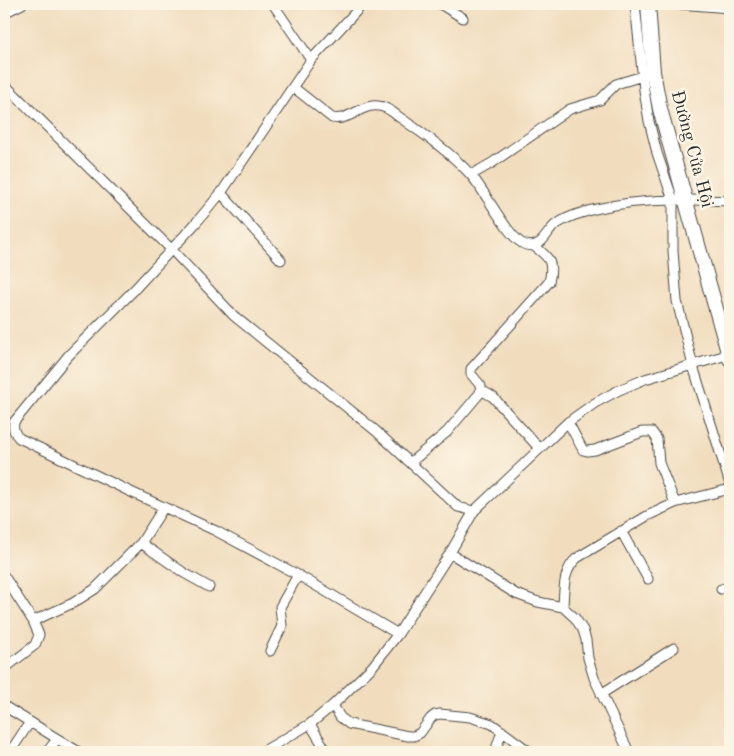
<svg xmlns="http://www.w3.org/2000/svg" width="734" height="756" viewBox="0 0 734 756" font-family="'Old Standard TT',serif">
<style>
.lines{fill:none;stroke-linecap:round;stroke-linejoin:round}
.minor-casing{stroke:#494641;stroke-width:11}
.primary-casing{stroke:#494641;stroke-width:16}
.minor{stroke:#fff;stroke-width:9}
.primary{stroke:#fff;stroke-width:14}
.labels{text-anchor:middle;dominant-baseline:central;stroke-width:5;stroke-linejoin:round;paint-order:stroke}
.street-label{font-size:18px;fill:#2b2b2b;stroke:#fcf5e5}
</style>
<rect width="100%" height="100%" fill="#fcf5e5"/>
<filter id="ink" filterUnits="userSpaceOnUse"><feTurbulence type="fractalNoise" baseFrequency=".02" numOctaves="2"/><feDisplacementMap in="SourceGraphic" scale="10" xChannelSelector="R" yChannelSelector="G"/><feConvolveMatrix kernelMatrix="1 2 1 2 8 2 1 2 1" color-interpolation-filters="sRGB"/></filter>
<filter id="wash" filterUnits="userSpaceOnUse"><feTurbulence type="fractalNoise" baseFrequency=".0096" numOctaves="4" result="noise"/><feDisplacementMap in="SourceGraphic" scale="20" xChannelSelector="R" yChannelSelector="G"/><feGaussianBlur stdDeviation="1.12" result="paint"/><feColorMatrix in="noise" values="0 0 0 0 0 0 0 0 0 0 0 0 0 0 0 0 0 1.4 0 .05"/><feComposite in="paint" operator="in"/></filter>
<g filter="url(#wash)">
<rect width="100%" height="100%" fill="#f1ddbe"/>
</g>
<g filter="url(#ink)">
<g class="lines">
<defs>
<path id="minor" d="M273 4 311 60
M363 4 311 60 221 193 195 224 133 291 68 356 14 422C13 429 14 433 19 438L133 493 216 531 298 575 398 634
M440 4 463 18
M635 4 644 90 649 121 657 153 673 200V251L677 301 693 366 730 484
M679 4 730 8
M4 13 22 4
M4 84 172 250 234 316 376 431 458 507 474 511
M293 87 332 118C350 122 365 100 383 107 390 109 396 115 402 119 425 135 451 153 470 174 484 188 509 241 526 245 542 249 545 234 555 225 561 221 569 217 575 215 624 198 679 199 730 201
M471 175 492 163 570 109 600 100 616 84 646 75
M221 193 281 260
M481 390 493 397 539 448
M568 422 583 450 587 451 595 450 642 432H652L657 439 659 463 675 503
M411 462 447 432 480 393 481 386 471 374V369L549 282C554 262 549 257 534 246
M621 531 648 579
M141 543 184 573 209 587
M450 553 516 594 538 602 563 607 575 618 583 630 586 640 588 658 594 678 629 752
M4 576 33 621 39 635 35 645 4 669
M721 589 730 587
M563 607C564 589 563 570 577 558L647 516 675 503 730 489
M33 621 73 603 95 589 141 543 164 507
M270 651 282 626 280 607 298 575
M601 694 674 648
M333 705 340 717 349 724 408 736H414L420 733 431 718 435 715 440 714 470 717 492 724 530 752
M4 706 79 752
M310 724 327 752
M10 752 30 722
M47 752 57 739
M262 752 310 724 333 705 372 667 398 634 450 553 474 511 568 422 595 403 619 390 645 379 730 354
M495 752 502 731"/>
<path id="primary" d="M648 4 653 72 660 109 730 359"/>
</defs>
<!-- minor casing -->
<use href="#minor" class="minor-casing"/>
<!-- primary casing -->
<use href="#primary" class="primary-casing"/>
<!-- minor -->
<use href="#minor" class="minor"/>
<!-- primary -->
<use href="#primary" class="primary"/>
</g>
</g>
<g class="labels">
<!-- street labels -->
<g class="street-label">
<text transform="translate(692 149) rotate(75)">Đường Cửa Hội</text>
</g>
</g>
<!-- margin -->
<rect width="734" height="756" fill="none" stroke="#fcf5e5" stroke-width="20"/>
</svg>
